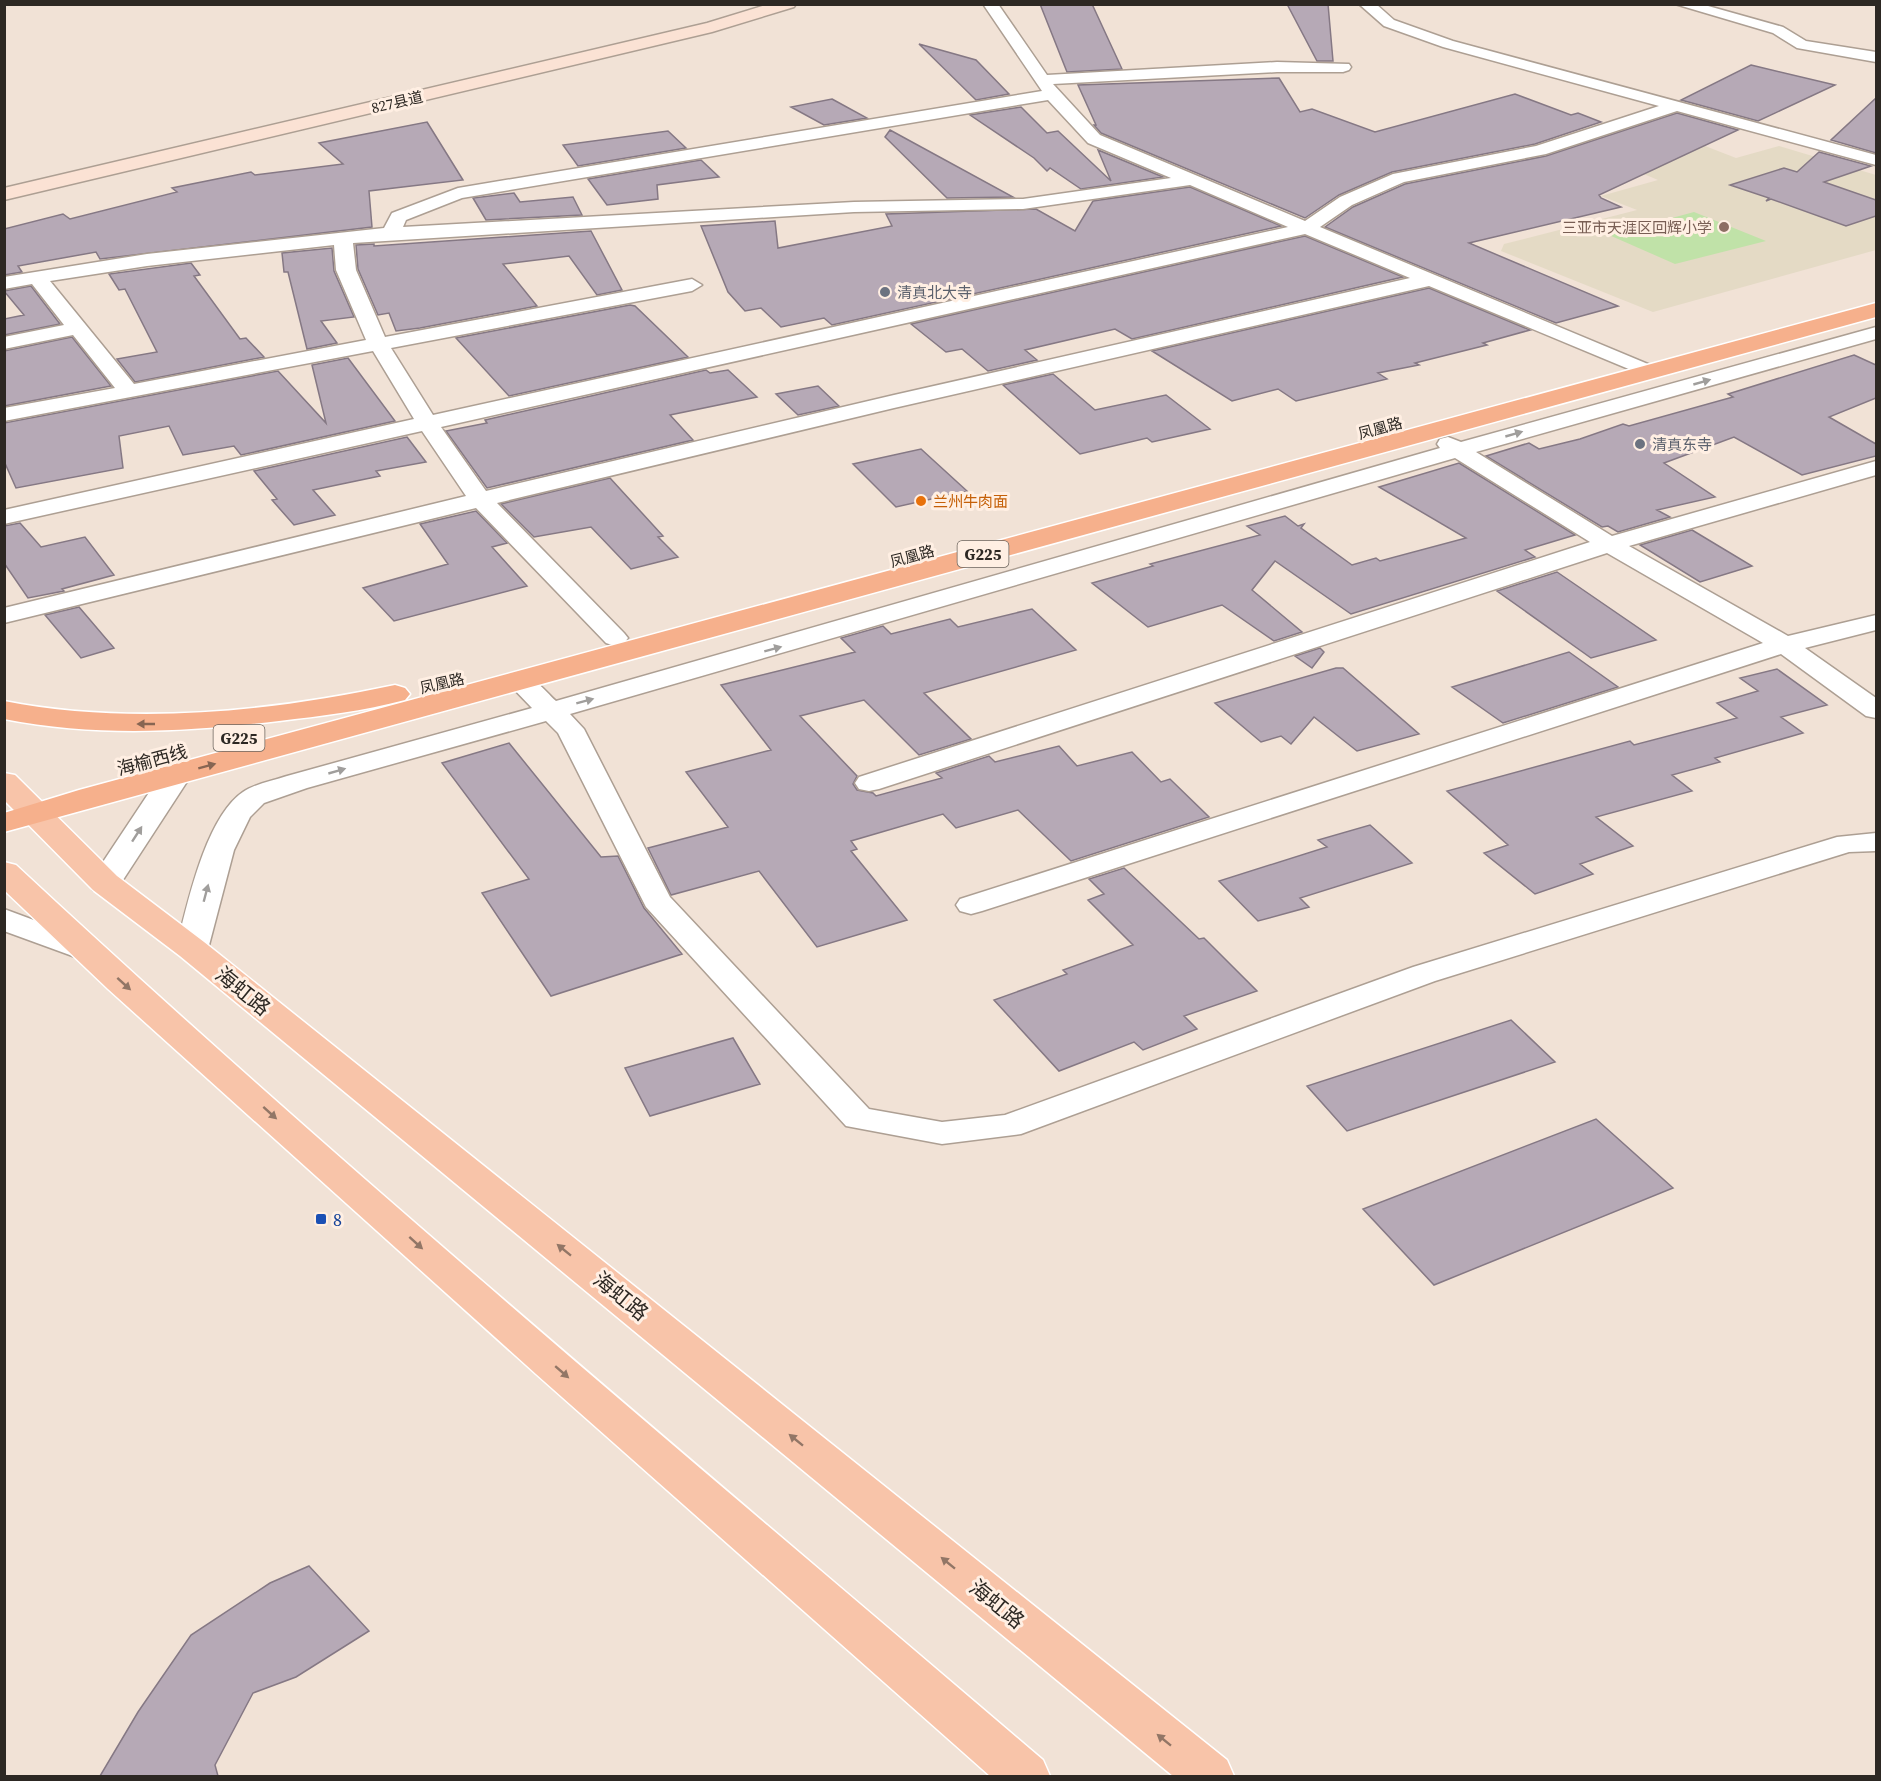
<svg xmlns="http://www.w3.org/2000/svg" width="1881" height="1781" viewBox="0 0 1881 1781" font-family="'Source Serif 4','Noto Sans SC',serif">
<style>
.education{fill:#e4dac5}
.green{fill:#c0e2a8}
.building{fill:#b6a9b6;stroke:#857884;stroke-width:1.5}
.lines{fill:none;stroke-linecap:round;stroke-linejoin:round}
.minor-casing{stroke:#ad9f93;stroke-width:3}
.tertiary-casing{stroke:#ad9f93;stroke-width:3}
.secondary-casing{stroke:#ad9f93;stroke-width:3}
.primary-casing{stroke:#fff;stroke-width:3}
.trunk-casing{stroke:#fff;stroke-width:3}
.minor{fill:#fff;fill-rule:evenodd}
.tertiary{fill:#fff;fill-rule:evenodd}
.secondary{fill:#fbe2d4;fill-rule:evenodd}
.primary{fill:#f8c4a9;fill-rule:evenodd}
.trunk{fill:#f6b08c;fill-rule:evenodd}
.oneway{fill:#a09e9c}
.oneway2{fill:#876552}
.oneway3{fill:#927666}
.education-dot{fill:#8d6e63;stroke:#ffefe3;stroke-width:2}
.worship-dot{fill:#6b7280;stroke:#ffefe3;stroke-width:2}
.food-dot{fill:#e8710a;stroke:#ffefe3;stroke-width:2}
.transit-dot{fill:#1a4fb4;stroke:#ffefe3;stroke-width:2}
.labels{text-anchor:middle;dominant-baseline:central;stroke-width:6;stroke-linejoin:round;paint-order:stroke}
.far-street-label{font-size:15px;fill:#2d2823;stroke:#ffefe3}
.far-education-label{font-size:15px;fill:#785e54;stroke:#ffefe3;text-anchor:end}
.far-worship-label{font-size:15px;fill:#5b616d;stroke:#ffefe3;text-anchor:start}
.far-food-label{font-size:15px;fill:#c56008;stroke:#ffefe3;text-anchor:start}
.shield{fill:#ffefe3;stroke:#6c645d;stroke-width:1.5}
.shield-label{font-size:16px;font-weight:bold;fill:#2d2823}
.street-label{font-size:18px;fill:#2d2823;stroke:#ffefe3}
.transit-label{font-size:18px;fill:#164399;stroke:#ffefe3;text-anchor:start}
.near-street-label{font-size:21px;fill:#2d2823;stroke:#ffefe3}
</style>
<rect width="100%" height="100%" fill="#f1e2d6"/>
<!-- education -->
<path class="education" d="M1700 144 1736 158 1779 146 1876 175V250L1653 312 1501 251 1504 244 1637 210 1601 196 1658 180 1627 167Z"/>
<!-- green -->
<path class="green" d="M1694 212 1766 241 1675 264 1609 235Z"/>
<!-- building -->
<path class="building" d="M1040 4H1092L1122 69 1067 72Z
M1287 4H1328L1333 61H1317Z
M919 44 976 60 1009 94 976 100Z
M1751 65 1835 85 1758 121 1681 100Z
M1279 78 1300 112 1312 109 1375 132 1515 94 1571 115 1578 113 1601 122 1535 144 1392 172 1339 195 1305 218 1101 133 1094 125H1096L1078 85Z
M1876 98V153L1831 140Z
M832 99 867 118 824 125 791 107Z
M1021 107 1047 133 1058 131 1111 181 1098 150 1163 177 1081 189 1050 168 1047 171 1034 158 970 115Z
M1677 113 1738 130 1599 195 1601 198 1621 207 1469 243 1618 306 1556 323 1325 227 1353 207 1405 184 1546 156Z
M427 122 463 180 369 191 372 227 100 259 96 252 18 266 22 272 4 275V229L63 214 70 219 177 192 172 188 251 172 255 175 343 164 319 143Z
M890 130 1013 197 947 198 885 137Z
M668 131 686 148 578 166 563 145Z
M1819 152 1871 166 1824 182 1876 200V216L1846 226 1771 199 1766 201 1769 198 1730 185 1784 168 1797 172Z
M701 160 719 177 657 185 658 199 607 205 588 179Z
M1190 187 1281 226 832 325 824 318 781 327 761 308 745 311 728 292 701 226 775 221 778 248 892 226 886 214 1036 209 1075 231 1093 201Z
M514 193 520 202 573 197 582 215 486 220 473 198Z
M591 231 622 290 597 295 569 256 503 264 537 306 420 328 396 331 389 313 378 315 358 269 356 245 374 244V246Z
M1305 236 1403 277 1132 339 1115 329 1025 350 1037 360 988 371 962 349 946 352 911 324Z
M332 248 334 271 354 317 321 321 337 343 307 349 288 272H284L282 253Z
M191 263 200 275 194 276 240 339 246 338 264 357 135 382 117 359 157 352 125 289 119 290 109 274Z
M31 286 60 324 4 335V319L24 315 4 291Z
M1429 288 1530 330 1483 343 1487 345 1415 363 1419 365 1378 373 1387 379 1296 401 1278 389 1232 401 1152 351Z
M630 305 635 306 688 357 509 396 456 338Z
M72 337 111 386 4 406V351Z
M1854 355 1876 365V398L1829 417 1876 444V456L1802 475 1734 437 1664 463 1715 497 1657 510 1670 517 1618 532 1608 526 1602 527 1486 456 1529 443 1539 449 1580 439 1623 424 1629 426 1733 397 1728 394Z
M348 358 395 421 241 455 234 446 183 455 169 426 119 436 123 468 16 488 4 461V423L278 371 326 423 312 365Z
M706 370 710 373 728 370 757 397 670 415 693 440 487 488 446 431 487 423 485 420Z
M1053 374 1095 410 1166 395 1210 429 1152 442 1147 438 1080 454 1003 385Z
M818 386 839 406 798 415 776 394Z
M407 437 426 462 376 471 380 476 313 490 335 515 294 525 272 500 277 499 254 471Z
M921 449 967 491 896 507 853 464Z
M1459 463 1575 535 1525 550 1535 557 1351 614 1275 561 1252 590 1302 632 1274 641 1222 605 1148 627 1092 583 1153 566 1150 564 1260 535 1247 526 1285 516 1298 526 1304 524 1301 528 1352 565 1376 558 1380 561 1466 538 1379 487Z
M610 478 663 536 658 537 678 557 631 569 591 527 534 537 501 504Z
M476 511 507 543 492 547 527 586 394 621 363 588 448 564 420 524Z
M20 523 41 547 85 537 114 575 62 589 64 591 28 598 4 563V526Z
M1692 530 1752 566 1700 582 1640 545Z
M1557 572 1656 640 1591 658 1497 591Z
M79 607 114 648 81 658 45 615Z
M1032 609 1076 650 924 693 971 739 919 755 864 700 800 716 857 776 853 784 857 790 873 793 876 796 942 778 936 773 989 756 995 762 1059 746 1077 766 1132 752 1161 782 1170 779 1209 817 1071 861 1018 810 956 828 943 814 851 841 857 849 851 851 907 920 817 947 759 871 671 895 648 848 728 827 686 772 771 750 721 685 855 652 841 638 883 626 891 634 950 619 958 627Z
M1320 648 1324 652 1312 668 1295 656Z
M1569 652 1618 687 1503 723 1452 687Z
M1336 668H1343L1419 734 1357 751 1314 717 1291 744 1281 736 1261 742 1215 703Z
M1777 669 1827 705 1781 717 1803 733 1715 758 1720 762 1672 775 1692 791 1596 817 1633 846 1580 864 1593 874 1535 894 1484 853 1508 845 1447 791 1630 741 1634 745 1737 718 1717 703 1758 691 1740 678Z
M509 743 601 857 618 856 644 908 682 954 551 996 482 893 529 879 442 763Z
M1370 825 1412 863 1300 898 1309 907 1258 921 1219 881 1327 847 1318 840Z
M1124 868 1199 939 1204 938 1257 991 1184 1016 1197 1029 1143 1050 1134 1042 1059 1071 994 1000 1067 974 1063 970 1133 945 1088 900 1104 894 1089 879Z
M1511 1020 1555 1062 1347 1131 1307 1086Z
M733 1038 760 1084 650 1116 625 1068Z
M1596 1119 1673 1188 1434 1285 1363 1209Z
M309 1566 369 1631 296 1677 253 1693 215 1765 218 1776H100L138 1712 191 1635 270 1583Z"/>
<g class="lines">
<defs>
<path id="minor" d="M983 4H998L1047 75 1277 62 1349 64 1351 67 1349 70 1343 72H1277L1053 84 1100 135 1305 221 1340 197 1393 174 1536 146 1659 106 1443 47 1384 26 1359 4H1376L1394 20 1453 41 1876 155V165L1677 111 1546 154 1404 182 1352 205 1320 227 1655 367 1659 371 1655 375 1648 377 1429 286 894 408 497 503 624 633 628 638 624 643 615 646 606 643 476 508 4 623V608L466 496 422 431 4 524V510L414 419 373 351 4 421V408L115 388 73 335 4 349V337L64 325 32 284 4 289V277L147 254 384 228 392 213 458 188 1042 91ZM1048 100 1088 143 1171 178 1023 199 854 202 403 227 406 220 462 198ZM1190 185 1288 227 433 415 391 348 692 291 702 285 692 279 385 337 356 270 353 243 854 212 1023 209ZM1305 234 1410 278 894 395 486 491 441 427ZM334 245 336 270 366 340 134 384 50 281 147 266Z
M1675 4H1701L1783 27 1806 41 1876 52V62L1797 48 1773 33Z
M1876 327V339L1476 452 1612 536 1876 461V475L1629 546 1788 636 1876 615V630L1805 648 1876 698V718L1866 716 1781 654 982 911 971 914 960 911 956 905 960 899 1763 643 1607 553 879 789 869 791 859 789 855 783 859 777 1590 542 1455 458 570 714 584 729 670 897 869 1109 942 1122 1005 1115 1413 967 1837 837 1876 833V851L1849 852 1435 981 1021 1134 942 1144 846 1126 646 907 558 733 546 721 307 788 264 803 250 817 234 850 208 949 203 956 192 958 181 956 176 949C187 906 205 818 243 792 256 783 273 781 287 776L532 708 506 681 510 675C530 670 542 688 556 701L1440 448 1437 444 1440 439 1448 437 1461 442Z"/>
<path id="tertiary" d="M177 765 188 767 192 774 121 883 117 890 105 893 93 890 89 883 166 767Z
M4 909 101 945 106 952 101 959 89 962 4 931Z"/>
<path id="secondary" d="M769 4H796L794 7 712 32 4 200V188L707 23Z"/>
<path id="primary" d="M4 773 15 775 117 876 204 942 1227 1760 1234 1776H1173L180 956 93 890 4 800Z
M4 862 16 865C348 1174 698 1465 1043 1760L1050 1776H990L536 1374 108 989 4 890Z"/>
<path id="trunk" d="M1876 303V317L4 832V813L79 790Z
M395 685 405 688 410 694 405 700C364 711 321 716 279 721 186 732 96 737 4 719V701C132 726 268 712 395 685Z"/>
</defs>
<!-- minor casing -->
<use href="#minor" class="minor-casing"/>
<!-- tertiary casing -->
<use href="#tertiary" class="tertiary-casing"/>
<!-- secondary casing -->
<use href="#secondary" class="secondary-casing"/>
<!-- primary casing -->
<use href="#primary" class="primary-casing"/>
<!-- trunk casing -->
<use href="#trunk" class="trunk-casing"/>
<!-- minor -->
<use href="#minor" class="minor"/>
<!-- tertiary -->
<use href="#tertiary" class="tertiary"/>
<!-- secondary -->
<use href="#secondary" class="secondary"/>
<!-- primary -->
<use href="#primary" class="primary"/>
<!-- trunk -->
<use href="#trunk" class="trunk"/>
</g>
<!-- one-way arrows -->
<defs><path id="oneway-solid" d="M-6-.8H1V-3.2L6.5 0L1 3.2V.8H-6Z" transform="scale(1.5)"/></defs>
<g class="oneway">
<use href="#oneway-solid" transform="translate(1702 382) rotate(-16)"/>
<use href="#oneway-solid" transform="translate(1514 434) rotate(-16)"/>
<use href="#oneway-solid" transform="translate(773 649) rotate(-15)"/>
<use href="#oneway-solid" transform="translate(585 701) rotate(-15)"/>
<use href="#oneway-solid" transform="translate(337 771) rotate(-16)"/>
<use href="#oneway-solid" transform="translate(137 834) rotate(-57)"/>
<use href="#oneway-solid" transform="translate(206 893) rotate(-75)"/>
</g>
<g class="oneway2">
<use href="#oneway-solid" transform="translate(146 724) rotate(180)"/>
<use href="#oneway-solid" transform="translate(207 766) rotate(-15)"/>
</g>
<g class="oneway3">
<use href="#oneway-solid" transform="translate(124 984) rotate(42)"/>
<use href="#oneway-solid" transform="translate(270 1113) rotate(42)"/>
<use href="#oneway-solid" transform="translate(416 1243) rotate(42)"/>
<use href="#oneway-solid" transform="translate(564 1250) rotate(-141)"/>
<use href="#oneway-solid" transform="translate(562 1372) rotate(41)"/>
<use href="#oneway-solid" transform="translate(796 1440) rotate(-141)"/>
<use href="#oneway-solid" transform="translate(948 1563) rotate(-141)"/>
<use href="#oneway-solid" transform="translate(1164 1740) rotate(-141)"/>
</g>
<!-- markers -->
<circle class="education-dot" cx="1724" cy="227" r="6"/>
<g class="worship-dot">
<circle cx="885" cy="292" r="6"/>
<circle cx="1640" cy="444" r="6"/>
</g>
<circle class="food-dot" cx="921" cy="501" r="6"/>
<rect class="transit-dot" x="315" y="1213" width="12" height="12" rx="3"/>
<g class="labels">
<!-- far-street labels -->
<g class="far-street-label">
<text transform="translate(397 102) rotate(-13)">827县道</text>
<text transform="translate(1380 428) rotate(-15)">凤凰路</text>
<text transform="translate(912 556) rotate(-15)">凤凰路</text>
<text transform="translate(442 683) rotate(-13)">凤凰路</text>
</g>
<!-- far-education labels -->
<g class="far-education-label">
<text x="1712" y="227">三亚市天涯区回辉小学</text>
</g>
<!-- far-worship labels -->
<g class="far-worship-label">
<text x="897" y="292">清真北大寺</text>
<text x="1652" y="444">清真东寺</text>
</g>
<!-- far-food labels -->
<g class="far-food-label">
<text x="933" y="501">兰州牛肉面</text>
</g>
<!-- shield labels -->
<g class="shield">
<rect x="957.5" y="541" width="51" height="26" rx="4.5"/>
<rect x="213.5" y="725" width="51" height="26" rx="4.5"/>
</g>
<g class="shield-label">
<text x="983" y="554">G225</text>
<text x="239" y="738">G225</text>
</g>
<!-- street labels -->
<g class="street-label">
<text transform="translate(152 760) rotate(-15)">海榆西线</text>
</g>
<!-- transit labels -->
<g class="transit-label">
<text x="333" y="1219">8</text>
</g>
<!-- near-street labels -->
<g class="near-street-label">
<text transform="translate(243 991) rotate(39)">海虹路</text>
<text transform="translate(621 1296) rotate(39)">海虹路</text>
<text transform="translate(997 1604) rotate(39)">海虹路</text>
</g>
</g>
<!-- border -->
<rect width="1881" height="1781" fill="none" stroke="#2d2823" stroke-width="12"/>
</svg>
